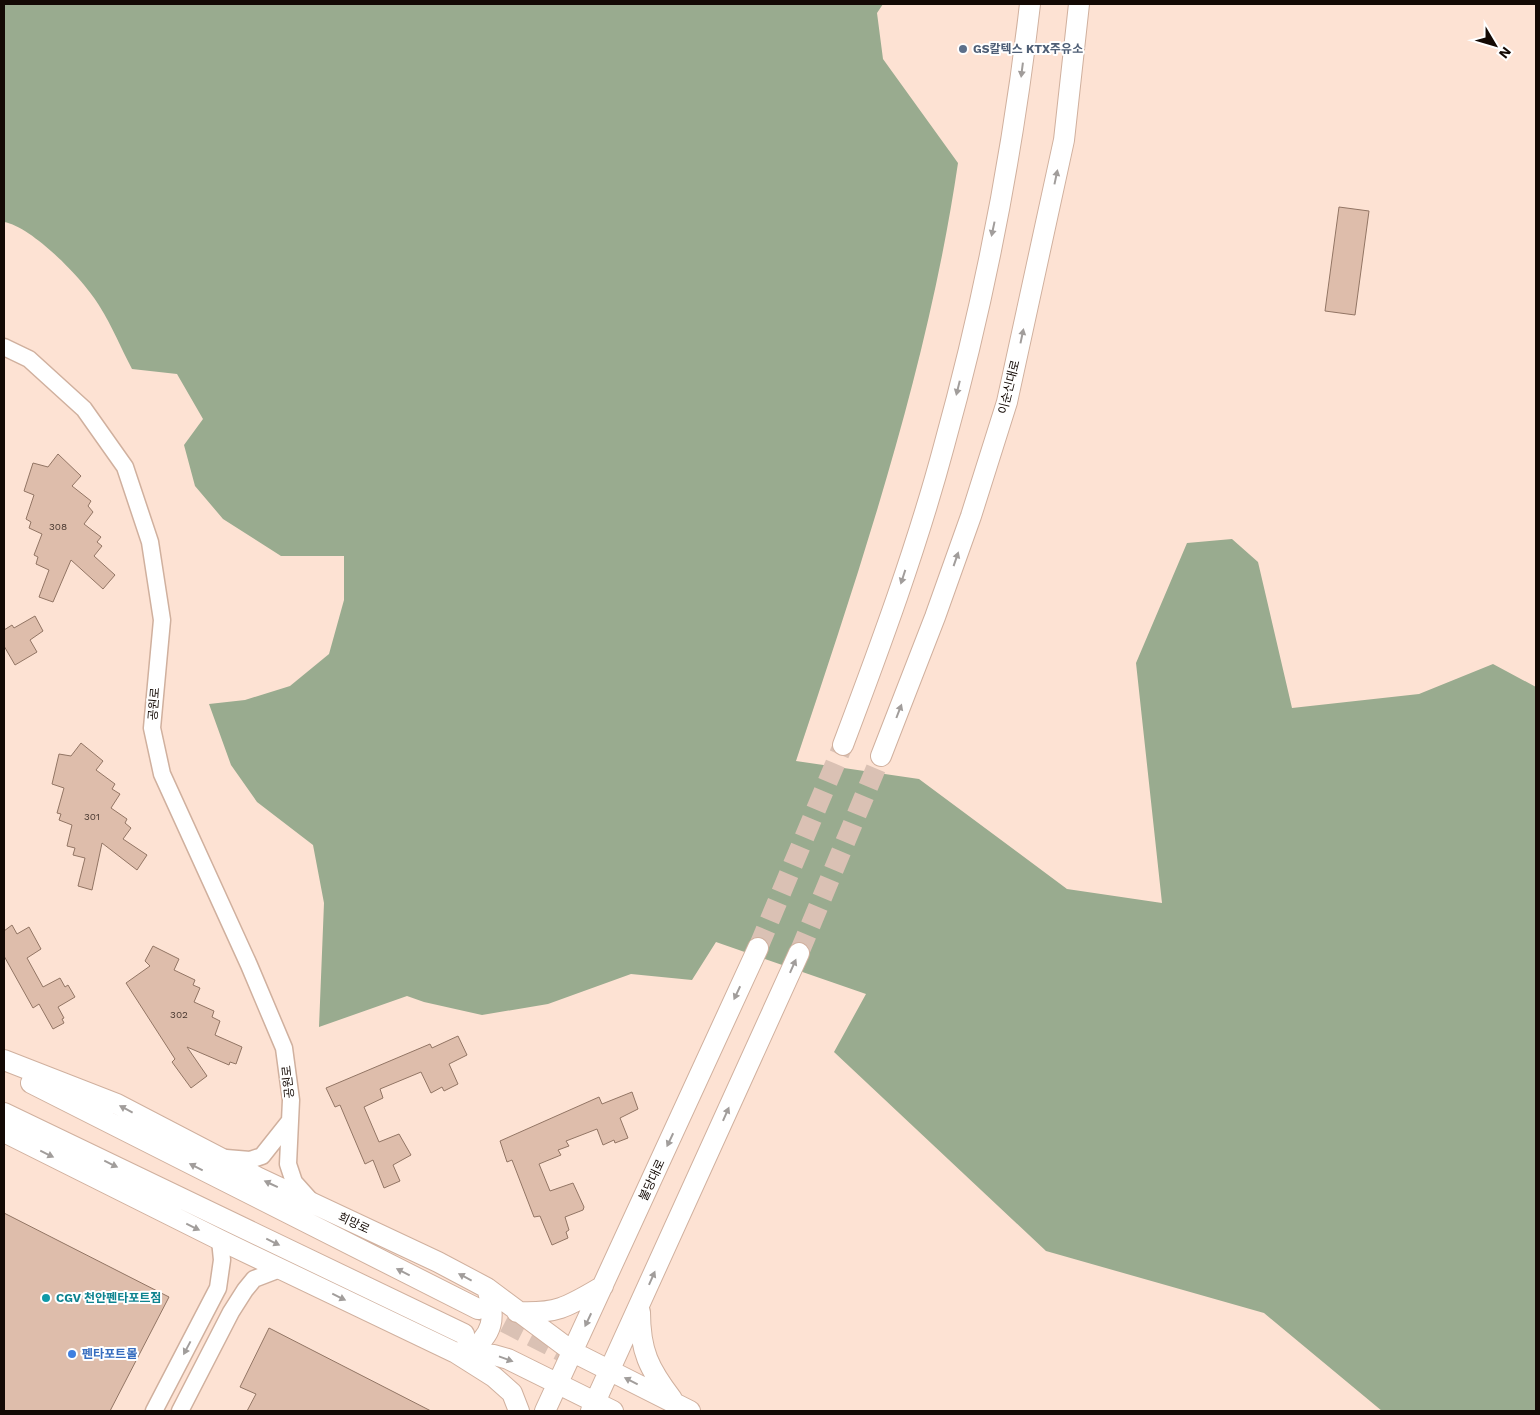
<svg xmlns="http://www.w3.org/2000/svg" width="1540" height="1415" viewBox="0 0 1540 1415" font-family="'Work Sans','Noto Sans KR',sans-serif">
<style>
.forest{fill:#99ab8f}
.building{fill:#debdab;stroke:#927564}
.lines{fill:none;stroke-linecap:round;stroke-linejoin:round}
.major-tunnel{stroke:#dac1b4;stroke-width:20;stroke-dasharray:20 10;stroke-linecap:butt}
.minor-casing{stroke:#d0b09e;stroke-width:19}
.major-casing{stroke:#d0b09e;stroke-width:22}
.minor{stroke:#fff;stroke-width:16}
.major{stroke:#fff;stroke-width:20}
.oneway{fill:#a19d9b}
.service-dot{fill:#5c6f8a;stroke:#fff;stroke-width:2}
.culture-dot{fill:#0f9aa8;stroke:#fff;stroke-width:2}
.shop-dot{fill:#3f7fe0;stroke:#fff;stroke-width:2}
.labels{text-anchor:middle;dominant-baseline:central;stroke-width:4;stroke-linejoin:round;paint-order:stroke}
.number-label{font-size:10px;fill:#46362e}
.service-label{font-size:12px;font-weight:bold;fill:#4e5e75;stroke:#fff;text-anchor:start}
.street-label{font-size:12px;fill:#130904;stroke:#fff}
.culture-label{font-size:12px;font-weight:bold;fill:#0d838f;stroke:#fff;text-anchor:start}
.shop-label{font-size:12px;font-weight:bold;fill:#366cbe;stroke:#fff;text-anchor:start}
</style>
<rect width="100%" height="100%" fill="#fde2d3"/>
<!-- forest -->
<path class="forest" d="M4 4H883L877 13 883 59 958 163C928 368 861 566 796 761L919 779 1067 889 1162 903 1136 663 1187 543 1232 539 1258 562 1292 708 1419 694 1493 664 1536 687V1411H1382L1264 1313 1046 1251 834 1052 866 994 716 942 692 980 631 974 548 1004 482 1015 424 1002 407 996 319 1027 324 903 313 845 257 802 231 765 209 704 245 700 290 686 329 654 344 600V556H281L223 519 195 486 184 445 203 419 177 374 132 369C121 348 112 326 100 307 85 281 33 227 4 222Z"/>
<!-- building -->
<path class="building" d="M1339 207 1369 211 1355 315 1325 311Z
M58 454 81 476 72 486 91 501 88 506 93 512 84 524 101 537 97 542 102 546 94 556 115 575 103 589 71 560 53 602 39 597 49 570 36 564 38 557 34 555 42 534 29 528 31 522 26 519 34 495 24 491 33 463 48 467Z
M35 616 43 631 30 640 37 652 15 665 4 646V630L12 625 14 628Z
M81 743 103 761 96 770 115 784 112 789 120 794 111 808 127 819 125 823 131 828 123 839 147 855 137 870 102 843 92 890 78 886 85 858 73 855 75 848 67 846 72 825 59 820 61 814 57 813 64 788 52 784 59 754 71 756Z
M12 925 17 934 29 927 41 949 27 958 43 987 60 978 65 987 68 985 75 997 58 1007 64 1018 62 1019 64 1023 53 1029 39 1004 33 1008 4 956V931Z
M153 946 179 959 174 970 195 980 193 985 200 988 194 1002 214 1011 212 1017 220 1021 215 1035 242 1047 236 1064 230 1062 229 1065 187 1047 207 1076 191 1088 172 1062 175 1059 126 983 150 966 145 961Z
M458 1036 467 1055 449 1064 458 1084 444 1091 442 1087 431 1093 421 1072 380 1089 383 1098 364 1107 379 1142 399 1134 411 1155 393 1165 400 1181 384 1188 373 1160 365 1164 340 1105 335 1107 326 1088 430 1044 432 1048Z
M632 1092 638 1109 620 1118 628 1138 615 1143 614 1140 603 1145 597 1129 566 1141 569 1146 558 1150 561 1155 539 1164 550 1191 573 1183 584 1207 583 1210 565 1217 569 1230 566 1232 568 1238 552 1245 540 1216 534 1217 512 1160 507 1162 500 1141 599 1097 602 1104Z
M4 1213 169 1297 110 1411H4Z
M269 1328 431 1411H247L256 1394 240 1387Z"/>
<g class="lines">
<!-- major-tunnel -->
<path class="major-tunnel" d="M758 948 843 745
M799 953 881 756
M478 1309 568 1355"/>
<defs>
<path id="minor" d="M4 347 29 359 84 409 125 467 150 542 162 620 152 728 162 774 249 965 284 1048 291 1100 288 1164 294 1182 311 1201
M226 1158 250 1160 262 1156 289 1122
M154 1411 218 1288 222 1260 220 1240
M180 1411 231 1312 245 1290 254 1279 280 1269"/>
<path id="major" d="M843 745C880 647 917 547 944 446 984 302 1013 152 1030 4
M881 756 935 617 971 516 1007 402 1064 140 1079 4
M4 1060 117 1104 259 1178 438 1262 487 1288 573 1352 690 1411
M31 1083 478 1309
M4 1113 464 1334
M4 1132 220 1240 454 1352 494 1355 508 1359 613 1411
M517 1312C558 1314 569 1306 603 1286
M640 1312C640 1351 649 1369 672 1399
M456 1353 494 1377 512 1393 519 1411
M467 1353C494 1335 496 1318 487 1288
M545 1411 758 948
M591 1411 799 953"/>
</defs>
<!-- minor casing -->
<use href="#minor" class="minor-casing"/>
<!-- major casing -->
<use href="#major" class="major-casing"/>
<!-- minor -->
<use href="#minor" class="minor"/>
<!-- major -->
<use href="#major" class="major"/>
</g>
<!-- one-way arrows -->
<defs><path id="oneway-solid" d="M-6-.8H1V-3.2L6.5 0L1 3.2V.8H-6Z" transform="scale(1.25)"/></defs>
<g class="oneway">
<use href="#oneway-solid" transform="translate(1022 70) rotate(97)"/>
<use href="#oneway-solid" transform="translate(1056 177) rotate(-78)"/>
<use href="#oneway-solid" transform="translate(993 229) rotate(102)"/>
<use href="#oneway-solid" transform="translate(1022 336) rotate(-78)"/>
<use href="#oneway-solid" transform="translate(958 388) rotate(104)"/>
<use href="#oneway-solid" transform="translate(956 559) rotate(-71)"/>
<use href="#oneway-solid" transform="translate(903 577) rotate(108)"/>
<use href="#oneway-solid" transform="translate(899 711) rotate(-69)"/>
<use href="#oneway-solid" transform="translate(793 966) rotate(-66)"/>
<use href="#oneway-solid" transform="translate(737 993) rotate(115)"/>
<use href="#oneway-solid" transform="translate(126 1109) rotate(-152)"/>
<use href="#oneway-solid" transform="translate(726 1114) rotate(-66)"/>
<use href="#oneway-solid" transform="translate(670 1140) rotate(115)"/>
<use href="#oneway-solid" transform="translate(47 1154) rotate(26)"/>
<use href="#oneway-solid" transform="translate(111 1164) rotate(26)"/>
<use href="#oneway-solid" transform="translate(196 1167) rotate(-153)"/>
<use href="#oneway-solid" transform="translate(271 1184) rotate(-155)"/>
<use href="#oneway-solid" transform="translate(193 1227) rotate(26)"/>
<use href="#oneway-solid" transform="translate(273 1242) rotate(26)"/>
<use href="#oneway-solid" transform="translate(403 1272) rotate(-153)"/>
<use href="#oneway-solid" transform="translate(465 1277) rotate(-152)"/>
<use href="#oneway-solid" transform="translate(652 1278) rotate(-66)"/>
<use href="#oneway-solid" transform="translate(339 1297) rotate(26)"/>
<use href="#oneway-solid" transform="translate(588 1320) rotate(115)"/>
<use href="#oneway-solid" transform="translate(187 1348) rotate(118)"/>
<use href="#oneway-solid" transform="translate(506 1359) rotate(20)"/>
<use href="#oneway-solid" transform="translate(631 1381) rotate(-153)"/>
</g>
<!-- markers -->
<circle class="service-dot" cx="963" cy="49" r="5"/>
<circle class="culture-dot" cx="46" cy="1298" r="5"/>
<circle class="shop-dot" cx="72" cy="1354" r="5"/>
<g class="labels">
<!-- number labels -->
<g class="number-label">
<text x="58" y="526">308</text>
<text x="92" y="816">301</text>
<text x="179" y="1014">302</text>
</g>
<!-- service labels -->
<g class="service-label">
<text x="973" y="49">GS칼텍스 KTX주유소</text>
</g>
<!-- street labels -->
<g class="street-label">
<text transform="translate(1009 387) rotate(-76)">이순신대로</text>
<text transform="translate(154 704) rotate(-86)">공원로</text>
<text transform="translate(288 1082) rotate(-96)">공원로</text>
<text transform="translate(652 1180) rotate(-65)">불당대로</text>
<text transform="translate(354 1223) rotate(25)">희망로</text>
</g>
<!-- culture labels -->
<g class="culture-label">
<text x="56" y="1298">CGV 천안펜타포트점</text>
</g>
<!-- shop labels -->
<g class="shop-label">
<text x="82" y="1354">펜타포트몰</text>
</g>
</g>
<!-- border -->
<rect width="1540" height="1415" fill="none" stroke="#130904" stroke-width="10"/>
<!-- north arrow -->
<g transform="translate(1495 45) rotate(128)" stroke="#ffffff" stroke-width="4" paint-order="stroke">
<path d="M0-4L9 19L0 12L-9 19Z" fill="#130904"/>
<text y="-8" font-size="14" font-weight="bold" text-anchor="middle" fill="#130904">N</text>
</g>
</svg>
